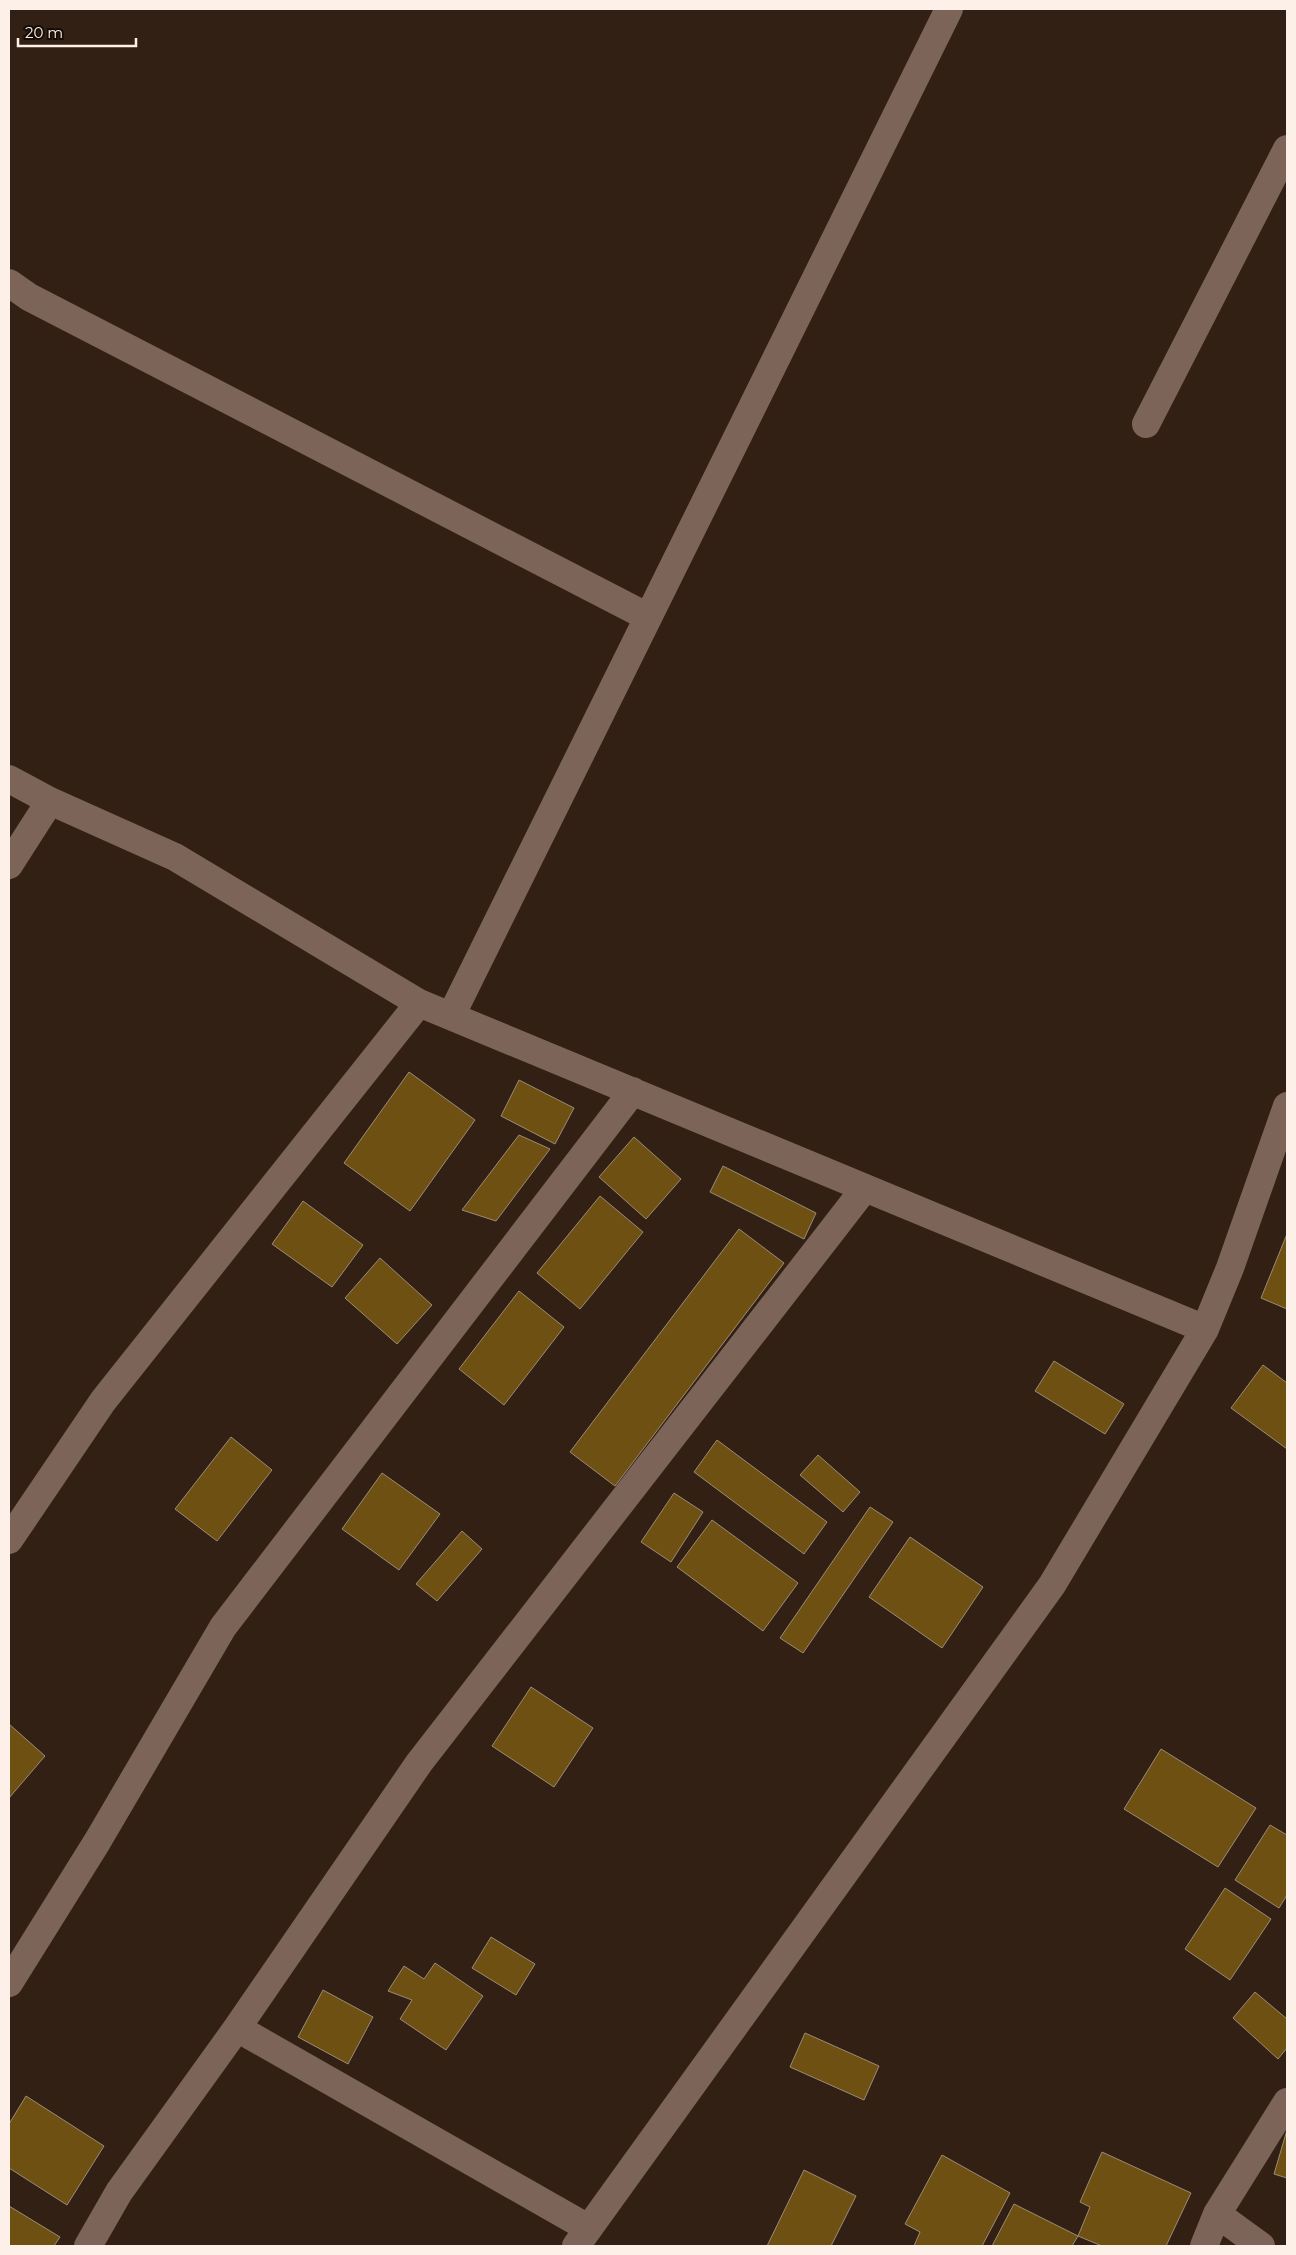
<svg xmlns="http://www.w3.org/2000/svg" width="1296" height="2255" viewBox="0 0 1296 2255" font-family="Montserrat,sans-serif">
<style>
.building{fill:#6e5012;stroke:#9a8c76}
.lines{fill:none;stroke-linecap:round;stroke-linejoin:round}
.minor{stroke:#7c6558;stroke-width:28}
</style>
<rect width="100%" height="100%" fill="#332014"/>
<!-- building -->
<path class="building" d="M409 1072 475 1120 410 1211 344 1163Z
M519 1080 574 1108 555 1144 501 1116Z
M519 1135 550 1149 496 1221 462 1210Z
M634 1137 681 1179 646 1219 599 1177Z
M723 1166 816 1213 804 1239 710 1192Z
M600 1196 643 1232 580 1309 537 1273Z
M303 1201 363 1245 332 1287 272 1244Z
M739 1229 784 1263 615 1486 570 1452Z
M1287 1234V1309L1261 1298Z
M380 1258 432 1305 397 1344 345 1298Z
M519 1291 564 1327 504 1405 459 1369Z
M1054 1361 1124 1404 1105 1434 1035 1391Z
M1263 1365 1287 1383V1449L1231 1408Z
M231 1437 272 1470 217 1541 175 1509Z
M717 1440 827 1522 804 1554 694 1472Z
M818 1455 860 1492 843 1512 800 1475Z
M382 1473 440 1514 399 1570 342 1529Z
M674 1493 703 1512 671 1562 641 1542Z
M870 1507 893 1522 803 1653 780 1638Z
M712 1520 798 1583 763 1631 677 1567Z
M462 1531 482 1549 437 1601 416 1584Z
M910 1537 983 1587 942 1648 869 1597Z
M531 1687 593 1728 554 1787 492 1746Z
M9 1724 45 1756 9 1798Z
M1161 1749 1256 1808 1218 1867 1124 1809Z
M1270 1825 1287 1835V1895L1279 1908 1235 1880Z
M1225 1888 1271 1919 1230 1980 1185 1949Z
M491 1937 535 1964 516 1995 472 1968Z
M435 1963 483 1996 446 2050 400 2019 412 2000 388 1991 404 1966 424 1979Z
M323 1990 373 2017 348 2064 298 2037Z
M1255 1992 1287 2019V2048L1278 2059 1233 2018Z
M805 2033 879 2066 864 2100 790 2067Z
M26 2096 104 2146 67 2205 9 2168V2124Z
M1287 2130V2178L1274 2174Z
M1102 2152 1191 2193 1166 2246H1102L1078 2236 1090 2207 1080 2202Z
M942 2155 1010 2193 982 2246H914L920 2232 905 2224Z
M804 2170 856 2196 831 2246H767Z
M1014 2204 1078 2236 1072 2246H992Z
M9 2206 60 2237 54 2246H9Z"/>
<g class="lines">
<!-- minor -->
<path class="minor" d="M9 283 29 297 648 617
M1146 424 1287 149
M9 779 50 801 175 857 419 1003 1205 1329
M9 865 50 801
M451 1016 949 9
M9 1540 103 1401 419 1003
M9 1983 97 1842 223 1627 633 1091
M237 2028 588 2228
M1217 2214 1261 2246
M88 2246 119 2192 237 2028 419 1763 865 1188
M576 2246 1052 1585 1205 1329 1230 1268 1287 1106
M1204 2246 1217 2214 1287 2102"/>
</g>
<!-- border -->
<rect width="1296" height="2255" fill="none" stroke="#fdf0e8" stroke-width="20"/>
<!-- scale -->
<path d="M18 38v8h118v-8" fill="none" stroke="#fdf0e8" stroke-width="2.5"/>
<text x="25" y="38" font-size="15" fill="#fdf0e8" stroke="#150c07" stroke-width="4" paint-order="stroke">20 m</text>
</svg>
